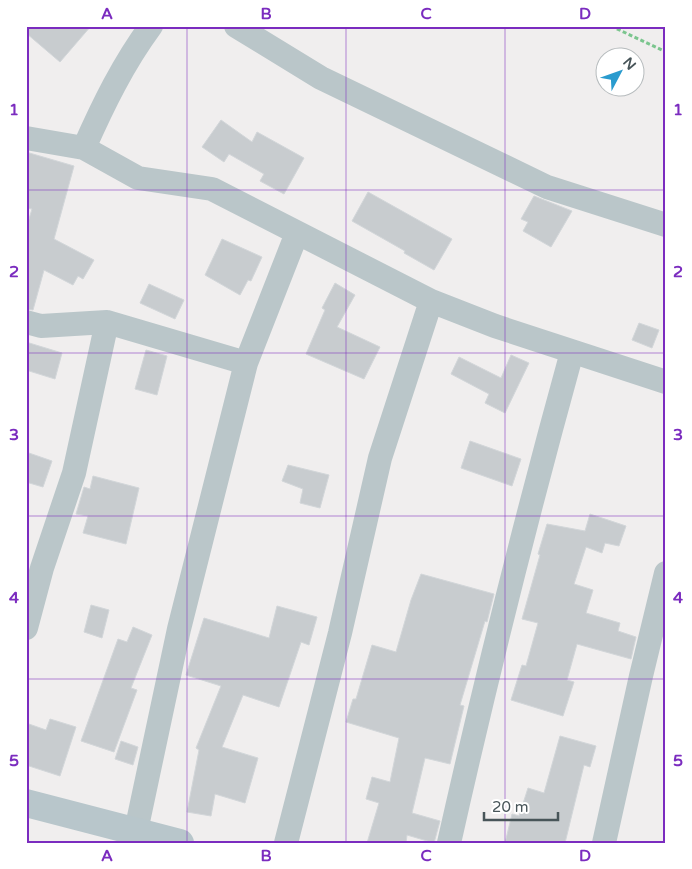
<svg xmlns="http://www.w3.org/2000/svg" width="692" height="869" viewBox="0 0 692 869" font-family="'Varela Round',sans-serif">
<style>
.building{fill:#c8cccf;stroke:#d2d6d9}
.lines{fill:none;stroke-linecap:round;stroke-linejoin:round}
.path{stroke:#7bc58e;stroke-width:3;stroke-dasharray:4 2.5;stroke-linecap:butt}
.street{stroke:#bac6c9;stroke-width:24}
.secondary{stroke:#b8c6cb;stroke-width:28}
.grid{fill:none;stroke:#7b2cbf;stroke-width:1;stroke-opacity:0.55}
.neatline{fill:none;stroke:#7b2cbf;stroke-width:2}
.grid-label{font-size:16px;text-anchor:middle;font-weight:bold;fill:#7b2cbf}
</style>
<rect width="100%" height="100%" fill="#f0eeee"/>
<!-- building -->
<path class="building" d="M26 26H91L60 62 26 33Z
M221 120 252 142 257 132 304 158 284 194 260 181 264 174 229 154 224 162 202 147Z
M26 152 74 166 54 239 94 260 83 279 78 276 73 285 44 270 33 310 26 309V229L32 209 26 208Z
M368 192 452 239 434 270 404 253 405 251 352 221Z
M534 196 572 211 551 247 523 231 528 222 521 219Z
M222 239 262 257 251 281 248 280 240 295 205 275Z
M335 283 355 295 337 327 380 347 364 379 306 354 325 310 322 308Z
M149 284 184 300 175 319 140 303Z
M639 323 659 330 652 348 632 340Z
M26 342 62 353 55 379 26 370Z
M146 350 167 356 157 395 135 389Z
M511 355 529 363 505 413 485 403 489 394 451 374 459 357 501 378Z
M470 441 521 459 512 486 461 468Z
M26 452 52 461 43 487 26 482Z
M288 465 329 475 320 508 300 503 303 489 282 481Z
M93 476 139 488 126 544 83 533 88 516 76 514 84 487 90 489Z
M590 514 626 526 619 546 605 543 602 553 586 547 574 584 593 590 586 613 620 623 618 631 636 637 631 659 577 644 567 680 574 682 563 716 511 700 522 665 526 666 538 623 522 619 540 555 538 554 547 524 585 531Z
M421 574 494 594 487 622 485 621 460 705 464 706 450 764 425 758 412 813 440 821 434 843 407 835 406 843H367L379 803 366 799 372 777 390 782 399 738 346 722 353 699H356L372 645 396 652 411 600Z
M91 605 109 610 102 638 84 632Z
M277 606 317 617 309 645 301 642 279 707 243 695 222 747 258 758 245 803 215 794 211 816 187 812 199 750 196 748 221 686 186 675 204 618 269 638Z
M133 627 152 635 131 688 137 690 114 752 81 741 118 639 127 642Z
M50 719 76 727 60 776 26 765V723L46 730Z
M560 736 596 746 590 767 584 765 565 843H505L512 814 519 816 528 788 544 793Z
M121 741 138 747 133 765 115 759Z"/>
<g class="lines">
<!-- path -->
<path class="path" d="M611 26 666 52"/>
<!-- street -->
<path class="street" d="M236 26 321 78 547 187 666 225
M26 138 84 148 138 178 212 189 431 301 495 326 666 382
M84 148C103 105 123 64 151 26
M26 322 41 326 107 322 246 363
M26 628 42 568 74 473 107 322
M136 831 179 629 246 363 297 233
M286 843 340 633 380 458 431 301
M449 843C486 678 527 515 572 352
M604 843 641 676 666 573"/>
<!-- secondary -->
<path class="secondary" d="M26 803 180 843"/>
</g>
<!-- grid -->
<path class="grid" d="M187 26V843M346 26V843M505 26V843M26 190H666M26 353H666M26 516H666M26 679H666"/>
<!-- border -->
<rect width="692" height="869" fill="none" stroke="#ffffff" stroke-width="55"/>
<!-- north arrow -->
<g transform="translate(620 72) rotate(49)"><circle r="24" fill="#ffffff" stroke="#b6bbbd"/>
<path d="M0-4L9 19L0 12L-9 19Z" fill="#2a9bce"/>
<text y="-8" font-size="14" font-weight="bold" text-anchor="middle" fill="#485559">N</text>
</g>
<!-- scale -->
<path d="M484 812v8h74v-8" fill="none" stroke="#485559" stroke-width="2.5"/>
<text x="492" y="812" font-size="15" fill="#485559" stroke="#ffffff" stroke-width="4" paint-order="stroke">20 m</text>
<rect x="28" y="28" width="636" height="814" class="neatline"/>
<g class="grid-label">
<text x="107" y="19">A</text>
<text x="266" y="19">B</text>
<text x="426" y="19">C</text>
<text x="585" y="19">D</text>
<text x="14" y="115">1</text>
<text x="678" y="115">1</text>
<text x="14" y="277">2</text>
<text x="678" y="277">2</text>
<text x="14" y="440">3</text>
<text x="678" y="440">3</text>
<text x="14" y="603">4</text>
<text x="678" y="603">4</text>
<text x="14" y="766">5</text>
<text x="678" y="766">5</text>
<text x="107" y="861">A</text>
<text x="266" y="861">B</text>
<text x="426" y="861">C</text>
<text x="585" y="861">D</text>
</g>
</svg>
